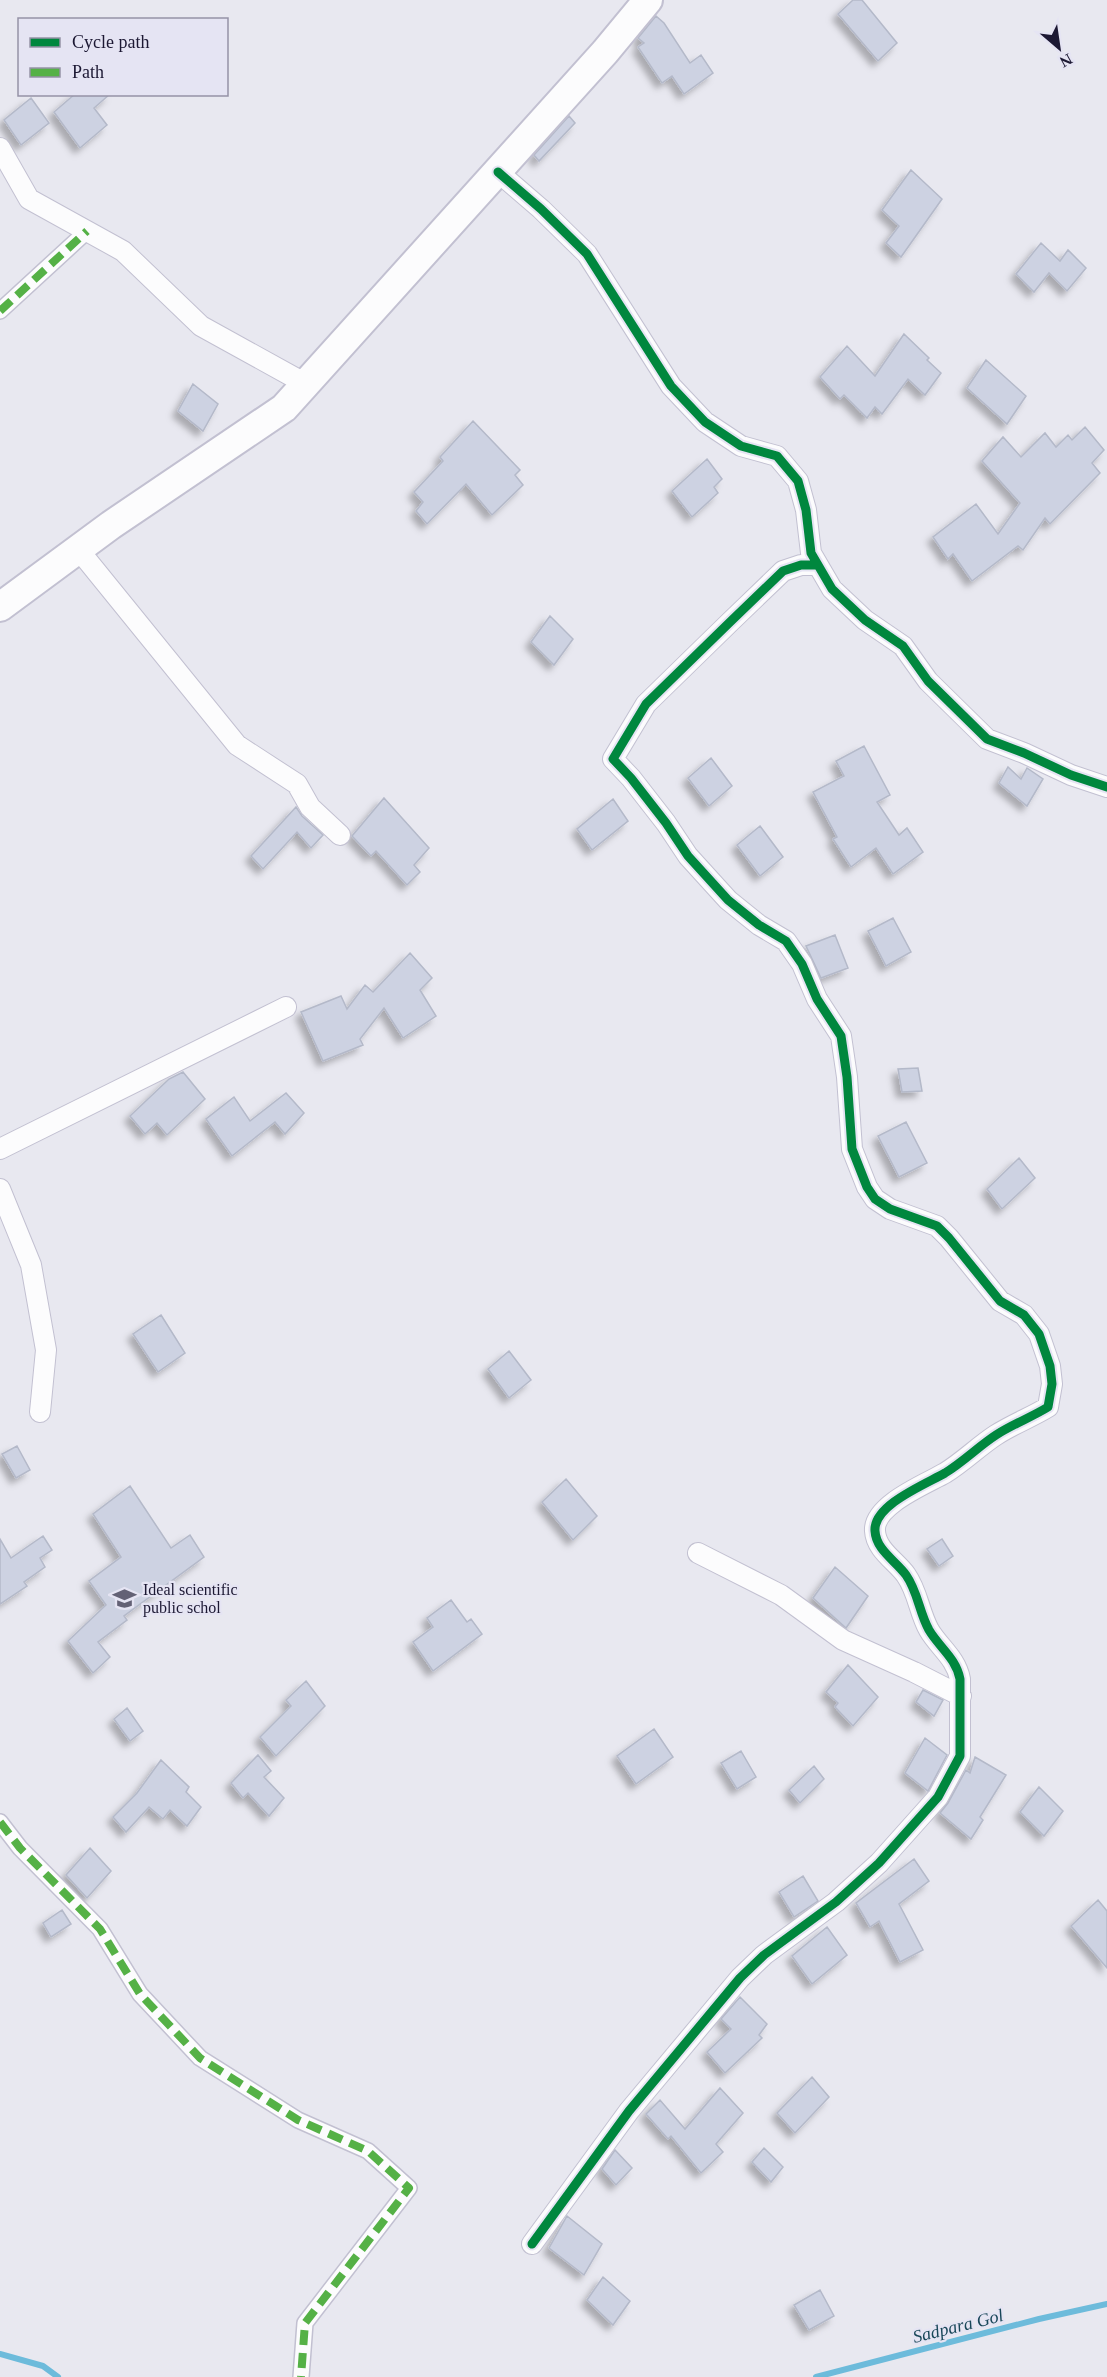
<svg xmlns="http://www.w3.org/2000/svg" width="1107" height="2377" viewBox="0 0 1107 2377" font-family="Georgia,serif">
<style>
.lines{fill:none;stroke-linecap:round;stroke-linejoin:round}
.stream{stroke:#6dbbdb;stroke-width:6}
.building{fill:#cdd2e2;stroke:#b4b9c9;stroke-width:1.5;filter:url(#shadow)}
.pedestrian-casing{stroke:#c2c0d1;stroke-width:18}
.minor-casing{stroke:#c2c0d1;stroke-width:22}
.secondary-casing{stroke:#c2c0d1;stroke-width:32}
.pedestrian{stroke:#fcfcfd;stroke-width:15}
.minor{stroke:#fcfcfd;stroke-width:20}
.secondary{stroke:#fcfcfd;stroke-width:28}
.quiet{stroke:#55b146;stroke-width:8;stroke-dasharray:15 8;stroke-linecap:butt}
.cycleway-casing{stroke:#e5e4f3;stroke-width:13}
.cycleway{stroke:#00873e;stroke-width:9}
.labels{text-anchor:middle;dominant-baseline:central;stroke-width:4.5;stroke-linejoin:round;paint-order:stroke}
.poi-label{font-size:16px;fill:#1c1833;stroke:#e5e4f3;text-anchor:start}
.water-label{font-size:18px;font-style:italic;fill:#194759;stroke:#e5e4f3}
</style>
<defs>
<filter id="shadow"><feDropShadow dx="-5.5" dy="5.5" stdDeviation="3" flood-color="#0004"/></filter>
</defs>
<rect width="100%" height="100%" fill="#e8e8f0"/>
<g class="lines">
<!-- stream -->
<path class="stream" d="M0 2354 43 2366 58 2377
M816 2377 1039 2319 1107 2304"/>
</g>
<!-- building -->
<path class="building" d="M853 0H862L897 43 878 61 838 14Z
M656 16 664 23 690 63 701 55 713 73 684 94 672 76 662 83 638 47 644 43 638 38Z
M75 94H110L94 108 107 125 80 148 54 112Z
M31 98 49 123 21 145 4 120Z
M569 116 575 123 539 161 534 155Z
M911 170 942 199 901 257 886 243 899 226 882 210Z
M1041 243 1060 261 1068 250 1086 268 1067 291 1049 273 1034 292 1016 274Z
M904 334 929 358 927 360 941 373 925 395 908 379 882 414 875 407 867 418 844 395 840 399 820 377 847 346 875 376Z
M986 360 1026 396 1007 424 967 388Z
M193 384 218 404 203 431 178 411Z
M473 421 520 470 515 475 523 485 492 515 466 484 427 524 416 511 423 502 414 492 443 461 440 457Z
M1085 427 1104 450 1092 463 1100 473 1050 524 1045 518 1023 550 1018 546 972 581 953 554 948 559 933 537 976 504 998 534 1020 503 982 461 1003 437 1021 457 1045 433 1056 447 1068 435 1072 440Z
M707 459 722 479 714 487 718 493 692 517 672 491Z
M550 616 573 639 554 665 531 642Z
M864 746 890 795 877 802 899 835 907 828 923 852 893 874 876 848 851 867 833 839 837 837 813 792 844 776 836 761Z
M711 758 732 786 709 806 688 778Z
M1008 767 1021 779 1027 768 1043 779 1027 806 999 783Z
M384 798 429 848 414 865 420 872 407 885 376 851 371 856 352 836Z
M613 799 628 821 592 850 577 829Z
M296 807 302 816 323 835 311 848 297 832 263 869 251 856Z
M760 826 783 857 760 876 737 845Z
M893 918 911 952 886 966 868 931Z
M835 935 848 968 821 978 806 946Z
M410 953 432 978 420 990 436 1016 403 1038 384 1008 360 1039 363 1045 323 1061 301 1012 341 996 347 1009 365 985 373 992Z
M918 1068 922 1091 902 1092 898 1069Z
M183 1072 205 1099 167 1135 157 1123 145 1134 130 1116 169 1079Z
M286 1093 304 1113 285 1134 275 1122 232 1156 206 1119 234 1097 250 1121Z
M906 1122 927 1163 899 1177 878 1136Z
M1019 1158 1035 1178 1002 1209 987 1189Z
M161 1315 185 1353 158 1372 133 1334Z
M509 1351 531 1380 509 1398 488 1369Z
M17 1446 30 1470 16 1478 2 1454Z
M566 1479 597 1516 573 1540 542 1502Z
M130 1486 171 1548 190 1535 204 1557 124 1616 127 1620 98 1642 110 1657 93 1673 68 1641 106 1605 89 1581 121 1557 93 1514Z
M43 1536 52 1550 40 1558 45 1567 24 1582 27 1586 0 1604V1539L11 1558Z
M942 1539 953 1556 939 1566 927 1549Z
M835 1567 868 1596 846 1628 813 1598Z
M451 1600 467 1622 471 1619 482 1634 433 1671 413 1642 433 1627 427 1618Z
M848 1665 878 1697 853 1726 835 1707 838 1703 826 1692Z
M306 1681 325 1706 276 1756 260 1737 291 1706 286 1700Z
M923 1690 943 1700 934 1716 916 1702Z
M127 1708 143 1731 130 1741 114 1719Z
M654 1729 673 1757 636 1784 617 1756Z
M925 1738 947 1755 928 1791 905 1773Z
M741 1751 756 1777 737 1789 721 1763Z
M258 1755 271 1771 264 1777 284 1798 269 1816 248 1793 243 1798 231 1783Z
M975 1757 1006 1775 980 1817 983 1820 971 1839 940 1813 948 1803 966 1770 970 1773Z
M161 1760 189 1787 186 1792 201 1807 187 1826 170 1810 163 1819 149 1807 126 1832 113 1817 137 1793Z
M814 1766 824 1779 800 1803 789 1790Z
M1039 1787 1063 1811 1044 1836 1020 1812Z
M90 1848 111 1871 87 1898 66 1875Z
M914 1859 929 1881 899 1904 923 1950 900 1962 879 1921 870 1927 856 1903Z
M803 1876 818 1901 794 1917 779 1892Z
M1098 1900 1107 1911V1968L1071 1926Z
M62 1910 71 1924 51 1937 43 1923Z
M827 1927 847 1955 812 1984 792 1956Z
M740 1997 767 2024 759 2035 762 2038 725 2073 707 2052 731 2029 721 2019Z
M812 2077 829 2097 795 2133 777 2113Z
M720 2088 743 2113 716 2144 723 2152 701 2173 671 2136 668 2139 646 2114 660 2100 685 2129Z
M764 2148 783 2167 771 2182 752 2162Z
M615 2150 632 2168 616 2185 602 2169Z
M567 2216 602 2244 584 2275 549 2248Z
M603 2277 630 2301 613 2325 587 2300Z
M820 2290 834 2316 809 2330 794 2305Z"/>
<g class="lines">
<defs>
<path id="pedestrian" d="M0 311 87 231
M0 1822 20 1848 100 1929 140 1994 200 2058 298 2120 368 2151 409 2188 305 2323 301 2377"/>
<path id="minor" d="M0 148 29 199 123 251 201 326 306 384
M498 172 541 209 587 254 671 386 705 422 741 446 777 456 798 481 806 510 811 553 832 589 865 620 903 646 928 681 987 739 1024 753 1071 775 1107 787
M78 549 237 745 297 784 310 807 340 835
M0 1149 286 1007
M0 1189 31 1265 46 1350 40 1412
M698 1553 781 1595 843 1640 914 1672 961 1696
M532 2244 629 2111 740 1978 764 1955 836 1902 879 1863 938 1797 960 1756V1679C956 1658 939 1647 929 1630 919 1612 918 1592 906 1575 896 1561 876 1550 875 1531 873 1505 926 1484 945 1473 963 1462 979 1446 996 1435 1013 1424 1032 1417 1048 1407L1052 1384 1050 1366 1039 1334 1024 1315 1000 1301 949 1238 937 1226 890 1209 875 1199 867 1187 852 1149 847 1077 841 1036 817 999 802 964 786 941 759 925 728 900 688 856 666 823 631 778 613 759 646 704 729 623 783 571 801 565H817"/>
<path id="secondary" d="M0 607 111 525 284 408 605 52 648 0"/>
</defs>
<!-- pedestrian casing -->
<use href="#pedestrian" class="pedestrian-casing"/>
<!-- minor casing -->
<use href="#minor" class="minor-casing"/>
<!-- secondary casing -->
<use href="#secondary" class="secondary-casing"/>
<!-- pedestrian -->
<use href="#pedestrian" class="pedestrian"/>
<!-- minor -->
<use href="#minor" class="minor"/>
<!-- secondary -->
<use href="#secondary" class="secondary"/>
<!-- quiet -->
<path class="quiet" d="M0 311 87 231
M0 1822 20 1848 100 1929 140 1994 200 2058 298 2120 368 2151 409 2188 305 2323 301 2377"/>
<defs>
<path id="cycleway" d="M498 172 541 209 587 254 671 386 705 422 741 446 777 456 798 481 806 510 811 553 832 589 865 620 903 646 928 681 987 739 1024 753 1071 775 1107 787
M532 2244 629 2111 740 1978 764 1955 836 1902 879 1863 938 1797 960 1756V1679C956 1658 939 1647 929 1630 919 1612 918 1592 906 1575 896 1561 876 1550 875 1531 873 1505 926 1484 945 1473 963 1462 979 1446 996 1435 1013 1424 1032 1417 1048 1407L1052 1384 1050 1366 1039 1334 1024 1315 1000 1301 949 1238 937 1226 890 1209 875 1199 867 1187 852 1149 847 1077 841 1036 817 999 802 964 786 941 759 925 728 900 688 856 666 823 631 778 613 759 646 704 729 623 783 571 801 565H817"/>
</defs>
<!-- cycleway casing -->
<use href="#cycleway" class="cycleway-casing"/>
<!-- cycleway -->
<use href="#cycleway" class="cycleway"/>
</g>
<!-- icons -->
<defs>
<symbol id="school-bare" viewBox="-9 -9 18 18"><path d="M0-5L7-2L0 1L-7-2ZM-4 1L0 2.5L4 1V4Q0 6-4 4Z" fill="#636175" stroke="#e5e4f3" stroke-width="2.5" paint-order="stroke"/></symbol>
</defs>
<g fill-rule="evenodd">
<use href="#school-bare" x="108" y="1582" width="33" height="33"/>
</g>
<g class="labels">
<!-- poi labels -->
<g class="poi-label">
<text x="143" y="1589">Ideal scientific<tspan x="143" dy="18">public schol</tspan></text>
</g>
<!-- water labels -->
<g class="water-label">
<text transform="translate(958 2326) rotate(-14)">Sadpara Gol</text>
</g>
</g>
<!-- legend -->
<rect x="18" y="18" width="210" height="78" fill="#e5e4f3" stroke="#9592a6" stroke-width="1.5"/>
<rect x="30" y="38" width="30" height="9" fill="#00873e" stroke="#9592a6" stroke-width="1.5"/>
<text x="72" y="48" font-size="18" fill="#1c1833">Cycle path</text>
<rect x="30" y="68" width="30" height="9" fill="#55b146" stroke="#9592a6" stroke-width="1.5"/>
<text x="72" y="78" font-size="18" fill="#1c1833">Path</text>
<!-- north arrow -->
<g transform="translate(1059 48) rotate(151)" stroke="#e5e4f3" stroke-width="4.5" paint-order="stroke">
<path d="M0-4.5L10 22L0 15L-10 22Z" fill="#1c1833"/>
<text y="-9" font-size="16" font-weight="bold" text-anchor="middle" fill="#1c1833">N</text>
</g>
</svg>
